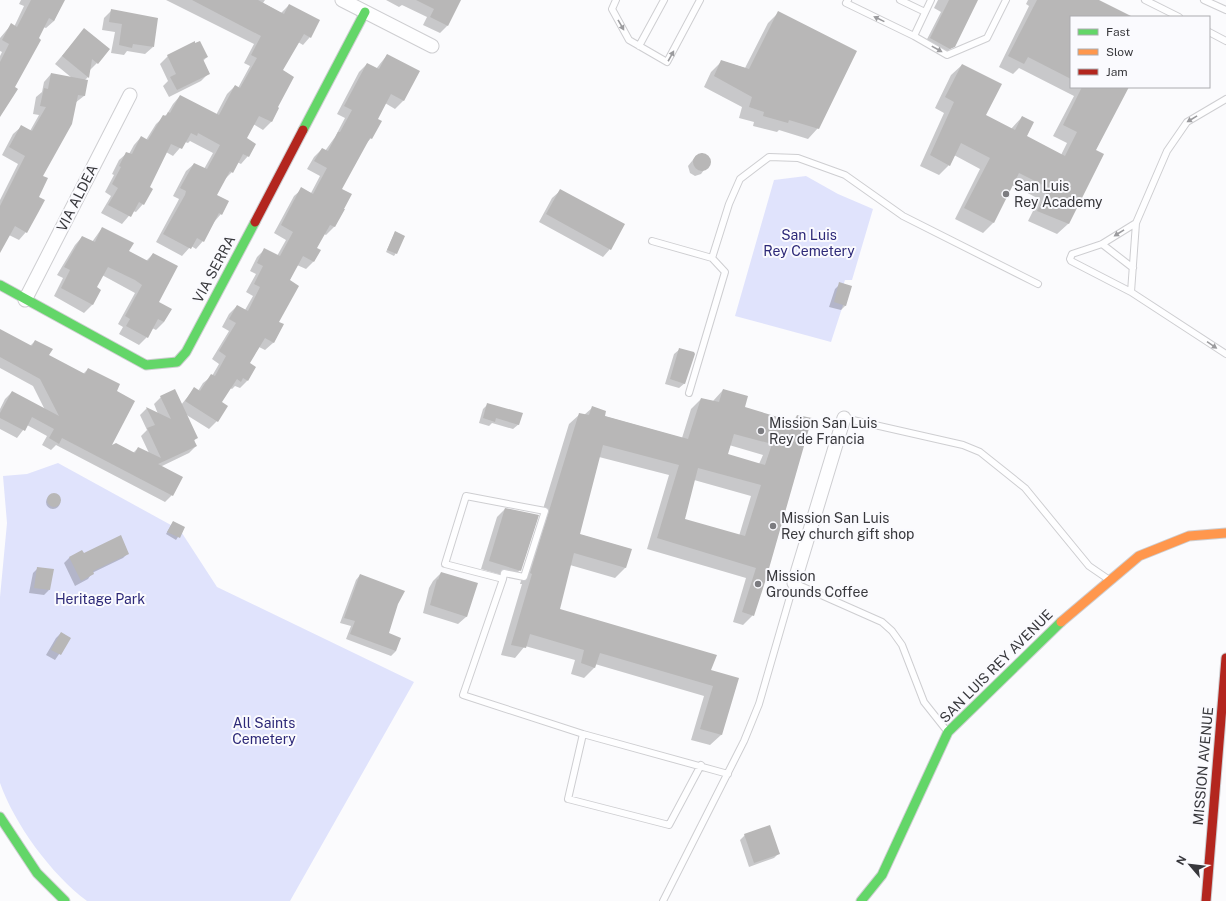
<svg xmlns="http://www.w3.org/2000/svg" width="1226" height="901" viewBox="0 0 1226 901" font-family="'Public Sans',sans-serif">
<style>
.green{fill:#e0e3fc}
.shadow{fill:#0003;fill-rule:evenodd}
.building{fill:#b8b7b7;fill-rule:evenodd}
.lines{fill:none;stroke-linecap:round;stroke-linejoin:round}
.lane-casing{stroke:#ceced1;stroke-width:8}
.street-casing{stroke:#ceced1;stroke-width:15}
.fast-casing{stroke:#ceced1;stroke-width:11}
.slow-casing{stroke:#ceced1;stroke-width:11}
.jam-casing{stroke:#ceced1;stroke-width:11}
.lane{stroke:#fefeff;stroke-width:6}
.street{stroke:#fefeff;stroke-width:13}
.fast{stroke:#63d668;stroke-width:9}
.slow{stroke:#ff974d;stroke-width:9}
.jam{stroke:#b3261e;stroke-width:9}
.oneway{fill:#9b9b9e}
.poi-dot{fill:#7c7c80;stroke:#fafafe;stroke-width:1.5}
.labels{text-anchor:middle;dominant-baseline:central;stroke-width:4;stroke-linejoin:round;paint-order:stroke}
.poi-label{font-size:14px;fill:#38383c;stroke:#fafafe;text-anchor:start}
.street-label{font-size:14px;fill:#38383c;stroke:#fafafe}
.park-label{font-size:14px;fill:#2d2978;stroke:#fafafe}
</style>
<rect width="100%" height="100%" fill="#fbfbfd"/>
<!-- green -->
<path class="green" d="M806 176 838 194 873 209 852 280H845L839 297 845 299 831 342 735 316 774 180Z
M58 463 180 530 217 587 414 682 290 901H87C51 874 15 825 0 783V597L7 523 3 476 27 474Z"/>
<!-- shadow -->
<path class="shadow" d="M21 0H64L54 21 46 28 43 27 13 87 17 89 0 116V56L2 52 0 51V38L11 25 14 27 24 6 19 4Z
M166 0H265L263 3 281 13 289 5 310 37 303 45 298 42 281 71 276 108H278L271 122 263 130 253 124 245 139 248 156 241 164 237 162 232 172 224 180 216 195 221 214 214 222 203 241 196 249 191 246 182 256 156 242 177 203 179 199 173 196 186 171 194 164 204 169 213 153 190 141 188 143 185 142 173 156 166 152 148 188 143 204 136 212 133 211 122 224 101 213 111 196 105 192 114 175 112 174 119 160 127 153 129 154 134 145 141 137 146 140 156 124 167 114 173 104 180 96 216 115 227 94 235 86 238 88 250 66 244 63 254 44Z
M386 0H460L447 26 440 33 423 25 427 17 402 5 399 7Z
M938 0H977L954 46 943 55 924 45 941 12 934 8Z
M1028 0H1098L1117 17H1071V87H1127L1095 151 1103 155 1068 224 1057 234 1028 221 1039 199 1012 185 993 223 983 233 955 219 980 169 954 155 949 165 939 175 920 166 944 113 935 108 951 75 962 65 985 116 1011 129 1022 117 1026 137 1061 155 1067 143 1053 136 1074 96 1019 68 1013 74 999 67 1029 6 1026 4Z
M112 10 153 47 145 54 127 51 124 55 111 53 115 32 102 30 104 18Z
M778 13 818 128 808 139 779 130 777 132 753 126 754 122 739 118 742 107 704 87 711 72 722 61 745 68 768 23Z
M84 30 97 63 89 71 88 77 84 81V96L75 103 42 176 38 197 26 232 19 240 9 235 0 247V200L18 164 2 155 13 134 21 127 30 131 39 115 33 114 36 97 42 92 44 82 51 74 72 78 55 64Z
M199 42 207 57 203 61 209 73 201 81 169 97 163 86 168 81 160 64 168 56Z
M387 55 418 72 403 101 395 109 385 103 376 120 371 138 365 145 341 189 344 210 334 227 326 235 324 234 316 248 313 262 306 269 297 265 289 281 278 322 283 325 273 343 265 350 259 347 249 363 247 381 240 388 235 386 232 389 230 388 221 402 217 421 209 429 185 414 196 438 194 441 196 446 189 453 160 467 172 495 165 502 56 445 51 450 42 445 47 436 27 425 17 438 0 429V409L5 399 12 392 45 410 33 386 0 368V330L30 346 35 341 48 356 83 374 88 369 115 392 110 447 133 453 138 448 149 453 141 436 147 430 140 415 147 408 158 414 154 404 161 397 181 405 194 389 198 391 203 383 212 376 219 364 212 359 229 331 222 327 229 314 237 306 245 310 253 296 246 292 256 274 250 271 257 257 264 250 277 256 286 240 274 233 294 196 302 189 311 193 320 176 307 169 314 157 322 149 325 151 335 137 345 118 337 114 359 72 367 64 376 69Z
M702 153 708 157 710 162 701 174 695 176 690 173 688 166 696 156Z
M560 191 610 249 603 257 539 222 552 198Z
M102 228 128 251 146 261 153 254 158 302 164 322 156 330 152 328 147 337 139 345 119 334 123 327 118 324 135 293 102 275 95 288 100 290 92 305 84 313 54 296 63 278 57 275 75 245 82 237 92 242Z
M395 232 396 253 394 256 386 252Z
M840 284 846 305 841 310 829 307 835 289Z
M680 349 685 383 679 388 665 384 674 354Z
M723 390 743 408 792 422 797 416 753 615 743 625 733 622 746 578 647 549 669 475 599 457 578 534 630 549 625 568 615 578 570 565 559 610 710 671 738 679 721 735 710 745 691 740 704 696 595 664 594 668 584 678 571 674 575 660 525 646 515 658 501 655 522 584H520L569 424 580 414 584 415 592 408 604 416 682 438 691 409 701 399 713 401ZM729 445 763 455 759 464 726 455ZM694 480 751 496 739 536 683 520Z
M488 404 519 424 513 429 492 423 489 426 479 423 483 409Z
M46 502a7 7 0 1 1 14 0a7 7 0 1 1-14 0Z
M505 509 520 570 512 578 481 569 497 517Z
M173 522 184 528 176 540 166 534Z
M82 552 83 554 128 553 123 558 92 573 88 579 75 586 64 563 69 558Z
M38 568 49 590 44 595 29 593 33 573Z
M441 573 476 584 466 617 458 624 423 613 429 588 433 581Z
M360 575 397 603 388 634 396 651 391 656 346 639 351 626 340 623 356 580Z
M61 633 70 638 55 660 46 655 56 638Z
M745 835 779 853 774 858 749 867 740 840Z"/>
<!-- building -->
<path class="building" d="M31 0H65L54 21 49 18 39 38 41 40 15 87 18 89 0 117V62L9 44 2 40 11 23 17 27Z
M192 0H258L284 14 289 4 320 20 311 38 304 34 283 70 294 77 278 107 279 108 272 122 259 116 247 138 256 144 249 157 243 154 233 173 230 171 217 195 229 201 222 215 219 213 204 242 197 238 191 249 163 234 185 195 186 191 180 188 194 163 207 169 220 145 198 133 197 136 191 133 182 149 171 144 150 187 153 189 144 205 139 202 131 217 108 205 118 188 112 184 121 167 119 166 126 152 132 154 141 136 148 140 163 115 166 116 168 112 170 113 180 95 219 115 235 85 240 88 257 58 251 55 261 36Z
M416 0H461L448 26 430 17 434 9Z
M949 0H978L955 47 950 49 930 38Z
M1037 0H1099L1133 17H1071V79L1028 57 1024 64 1008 56Z
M111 9 158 18 154 47 133 44 132 48 119 45 122 24 109 22Z
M778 11 857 51 819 129 789 120 788 123 763 116 764 112 749 107 752 97 714 76 721 60 749 69Z
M84 28 110 49 98 64 92 59 89 78 62 56Z
M195 41V43L200 41 208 57 203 59 210 74 177 90 170 77 176 74 167 55Z
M387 54 420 71 404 101 391 94 378 119 382 121 372 139 370 138 342 189 352 194 344 209H345L335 227 330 225 317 248 321 250 314 262 303 256 290 280 299 286 279 322 284 324 274 343 265 338 250 363 256 367 248 381 243 378 241 382 237 379 222 402 228 406 218 422 185 401 194 387 200 391 211 374 215 376 226 356 219 351 236 323 229 319 237 305 248 311 260 287 254 284 263 266 257 263 264 248 280 256 293 232 281 225 301 187 313 194 327 168 314 161 322 148 328 151 338 132H340L352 110 344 106 367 63 379 69Z
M962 64 1002 84 986 115 1015 130 1022 116 1034 122 1027 136 1065 156 1077 132 1063 125 1082 87H1129L1096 150 1104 154 1069 224 1037 211 1049 188 1019 173 994 223 964 208 990 158 961 143 950 166 930 155 954 102 945 97Z
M51 73 88 80 85 96 78 95 72 124 43 176 48 178 39 197 45 200 38 213 27 233 15 226 0 253V206L25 156 9 147 21 125 32 131 46 107 40 106 44 88 48 89Z
M693 162a9 9 0 1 1 18 0a9 9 0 1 1-18 0Z
M560 189 625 224 611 250 546 214Z
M102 227 134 243 129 251 148 261 153 253 178 266 159 302 172 309 164 322 158 319 148 338 126 326 130 319 125 316 142 285 135 280 108 267 97 287 101 290 93 305 61 288 70 270 64 267 82 236 95 242Z
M395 231 405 236 397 254 387 250Z
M839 282 852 286 846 306 834 302Z
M0 329 32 346 35 340 53 349 49 355 85 374 88 368 120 384 117 391 135 401 112 445 116 443 135 453 138 447 161 458 147 428 155 425 146 407 171 419 160 396 175 389 198 438 194 440 197 446 158 464 183 477 173 496 62 438 59 444 49 438 54 429 32 417 25 431 0 418V413L12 391 59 416 40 379 0 357Z
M679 348 694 352 695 354 685 384 670 379Z
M723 389 748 396 745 407 794 422 797 415 812 418 766 579 754 616 742 612 756 568 657 538 679 465 603 445 580 534 632 549 626 568 574 553 560 609 717 655 711 670 739 678 722 735 700 729 713 686 600 653 595 668 581 663 584 650 530 634 526 648 511 645 532 574 530 573 579 413 589 415 592 406 606 411 605 416 688 439 701 398 719 402ZM734 434 772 444 765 465 728 454ZM698 468 761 485 745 536 685 519Z
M487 403 523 413 519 425 496 418 495 422 483 418Z
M47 500a7 7 0 1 1 14 0a7 7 0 1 1-14 0Z
M505 508 539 515 521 571 489 561Z
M173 521 185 527 180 538 167 532Z
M121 535 129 554 93 571 94 574 81 581 69 557 82 550 84 553Z
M37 567 54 569 50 590 34 588Z
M441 572 478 583 467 617 430 605 437 579 438 580Z
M360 574 405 591 398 604 389 633 401 638 396 651 350 634 355 621 344 618Z
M61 632 71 638 61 655 51 650Z
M770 825 780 854 754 863 744 834Z"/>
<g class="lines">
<defs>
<path id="lane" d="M616 0 612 9 629 40 667 62 700 0
M848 0 846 3 914 36
M900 0 925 12
M931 0 914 36 947 55 987 38 1006 0
M1145 0 1179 17
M1204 0 1226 10
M1209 32 1226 41
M639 46 664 0
M1226 99 1187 122 1167 151 1136 223 1131 292 1226 354
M652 241 712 258
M1102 244 1133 268
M1131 292 1071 261 1070 259 1072 254 1102 244 1136 223
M689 393 725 272 712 258 729 204 740 179 769 157 798 158 845 175 903 216 1038 284
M844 418 963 445 980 452 1025 488 1089 566 1108 579
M503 579 504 573 524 577 545 511 466 496 445 564 503 579 463 695 583 734
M701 765 669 825 568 799 583 734 728 774
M663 901 744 741 759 704 794 583 882 622 892 631 902 645 924 702 947 731"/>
<path id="street" d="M342 0 432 46
M25 300 130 95
M794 583 844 418"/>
<path id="fast" d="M303 130 365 12
M0 285 146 365 177 362 186 352 255 222
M0 817 37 873 65 901
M861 901 882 875 948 732 1061 622"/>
<path id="slow" d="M1061 622 1139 556 1189 536 1226 533"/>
<path id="jam" d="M255 222 303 130
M1206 901 1226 658"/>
</defs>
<!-- lane casing -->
<use href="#lane" class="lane-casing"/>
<!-- street casing -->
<use href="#street" class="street-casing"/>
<!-- fast casing -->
<use href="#fast" class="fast-casing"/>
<!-- slow casing -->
<use href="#slow" class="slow-casing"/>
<!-- jam casing -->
<use href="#jam" class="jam-casing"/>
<!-- lane -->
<use href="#lane" class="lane"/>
<!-- street -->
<use href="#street" class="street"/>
<!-- fast -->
<use href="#fast" class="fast"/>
<!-- slow -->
<use href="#slow" class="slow"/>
<!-- jam -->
<use href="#jam" class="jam"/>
</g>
<!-- one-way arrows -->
<defs><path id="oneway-solid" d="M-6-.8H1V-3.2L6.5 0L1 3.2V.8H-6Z"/></defs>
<g class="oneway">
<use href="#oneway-solid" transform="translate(879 19) rotate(-154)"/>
<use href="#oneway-solid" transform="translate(621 25) rotate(60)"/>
<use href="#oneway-solid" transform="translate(937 49) rotate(29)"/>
<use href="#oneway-solid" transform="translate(671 56) rotate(-61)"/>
<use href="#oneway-solid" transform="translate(1192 119) rotate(149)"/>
<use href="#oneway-solid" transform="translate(1119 233) rotate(148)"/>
<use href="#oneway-solid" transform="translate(1212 345) rotate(34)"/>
</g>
<!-- markers -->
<g class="poi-dot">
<circle cx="1006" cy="194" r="4"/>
<circle cx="761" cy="431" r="4"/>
<circle cx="773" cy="526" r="4"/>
<circle cx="758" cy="584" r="4"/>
</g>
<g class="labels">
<!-- poi labels -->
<g class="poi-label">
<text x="1014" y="186">San Luis<tspan x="1014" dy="16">Rey Academy</tspan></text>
<text x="769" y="423">Mission San Luis<tspan x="769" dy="16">Rey de Francia</tspan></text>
<text x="781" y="518">Mission San Luis<tspan x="781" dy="16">Rey church gift shop</tspan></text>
<text x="766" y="576">Mission<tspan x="766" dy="16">Grounds Coffee</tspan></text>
</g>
<!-- street labels -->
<g class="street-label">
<text transform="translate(77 198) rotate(-63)">VIA ALDEA</text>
<text transform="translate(214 269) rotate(-62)">VIA SERRA</text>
<text transform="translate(996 666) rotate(-45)">SAN LUIS REY AVENUE</text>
<text transform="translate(1203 766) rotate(-85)">MISSION AVENUE</text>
</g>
<!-- park labels -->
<g class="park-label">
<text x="809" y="235">San Luis<tspan x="809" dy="16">Rey Cemetery</tspan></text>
<text x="100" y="599">Heritage Park</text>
<text x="264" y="723">All Saints<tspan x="264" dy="16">Cemetery</tspan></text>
</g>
</g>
<!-- legend -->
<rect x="1070" y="16" width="140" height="72" fill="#fafafe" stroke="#acacb0"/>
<rect x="1078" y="29" width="20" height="6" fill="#63d668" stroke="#acacb0"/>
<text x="1106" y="36" font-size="12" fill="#38383c">Fast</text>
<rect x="1078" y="49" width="20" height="6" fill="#ff974d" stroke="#acacb0"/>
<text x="1106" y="56" font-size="12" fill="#38383c">Slow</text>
<rect x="1078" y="69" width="20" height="6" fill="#b3261e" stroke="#acacb0"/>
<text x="1106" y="76" font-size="12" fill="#38383c">Jam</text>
<!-- north arrow -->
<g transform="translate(1190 865) rotate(298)" stroke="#fafafe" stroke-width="3" paint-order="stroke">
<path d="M0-3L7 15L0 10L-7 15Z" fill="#38383c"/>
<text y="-6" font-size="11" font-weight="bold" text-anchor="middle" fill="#38383c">N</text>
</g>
</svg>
